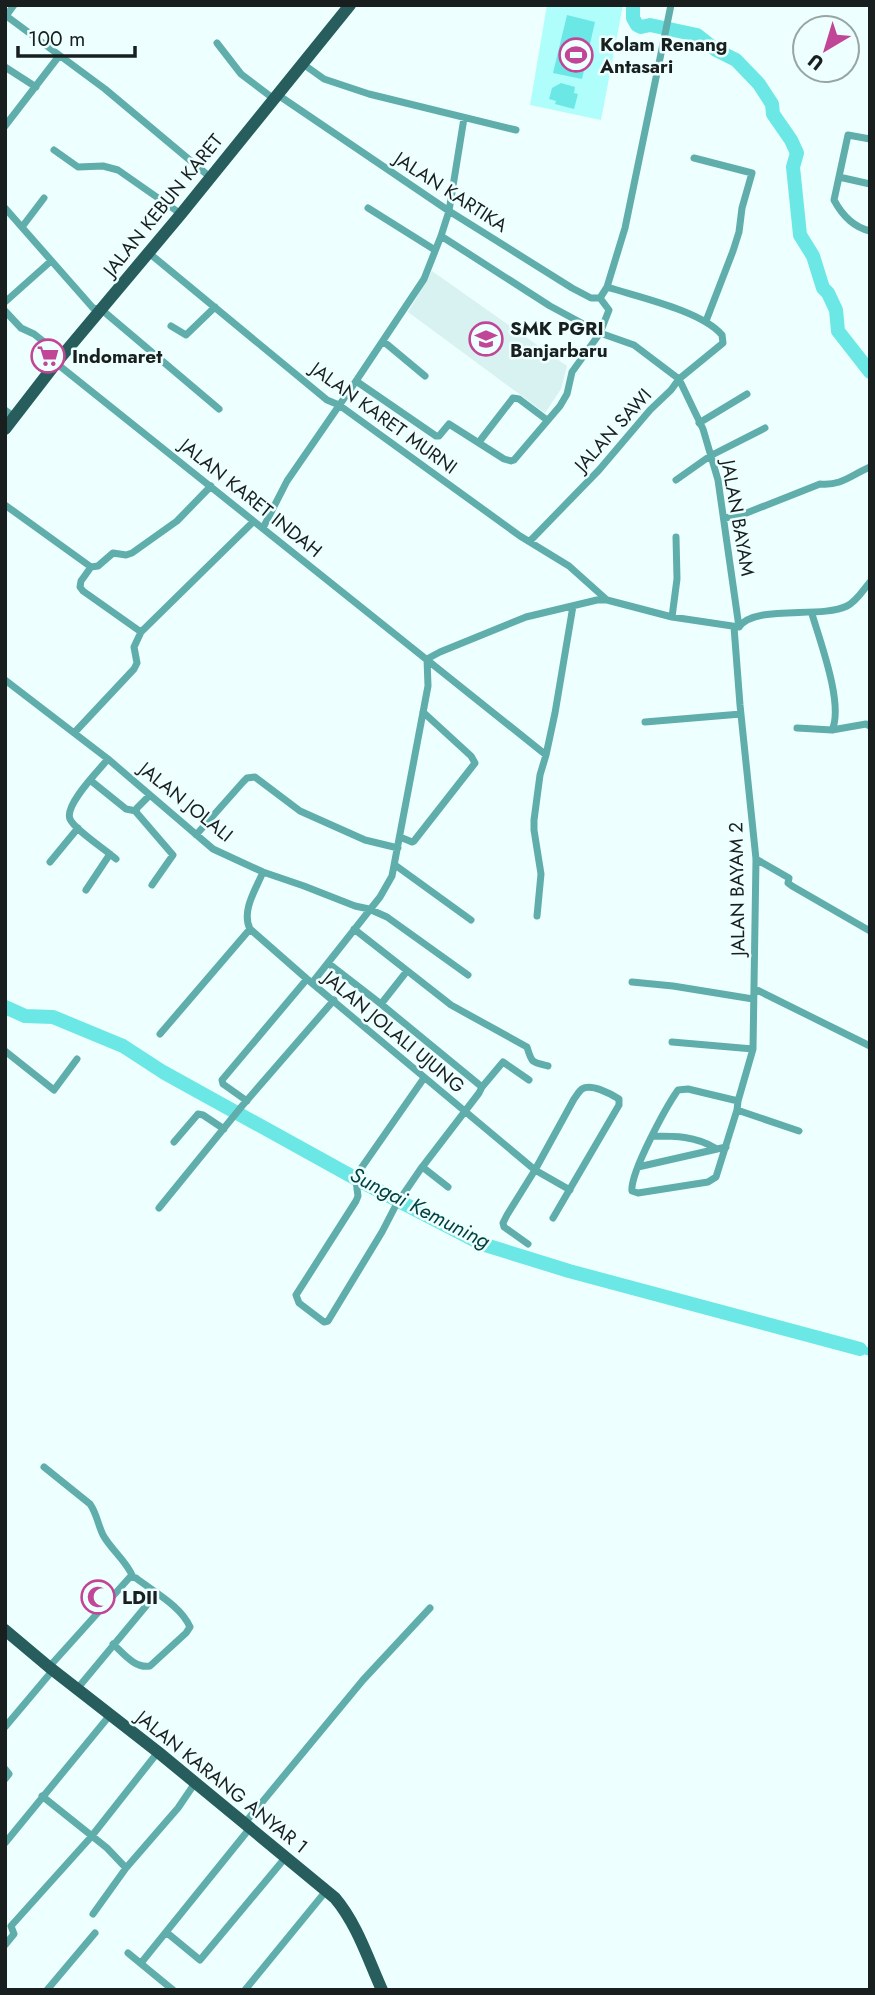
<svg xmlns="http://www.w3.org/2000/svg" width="875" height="1995" viewBox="0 0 875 1995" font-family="Jost,sans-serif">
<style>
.built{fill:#d7f2f1}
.green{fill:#affefc}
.water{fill:#6be8e6}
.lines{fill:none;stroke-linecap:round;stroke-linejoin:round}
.canal{stroke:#6be8e6;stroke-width:8}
.river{stroke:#6be8e6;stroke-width:14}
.street{stroke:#60aeac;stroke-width:7}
.primary{stroke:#275e5d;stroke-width:12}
.labels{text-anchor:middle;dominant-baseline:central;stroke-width:5;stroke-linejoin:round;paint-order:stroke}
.poi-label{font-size:19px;font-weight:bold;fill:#191f1f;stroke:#edfffe;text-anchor:start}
.street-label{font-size:19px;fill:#191f1f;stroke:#edfffe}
.water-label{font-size:21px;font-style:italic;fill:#034140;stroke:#edfffe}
</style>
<rect width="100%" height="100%" fill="#edfffe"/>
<!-- built -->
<path class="built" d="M432 271 567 366 561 389 545 413 408 312Z"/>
<!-- green -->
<path class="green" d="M547 5H623L601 120 530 105Z"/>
<!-- water -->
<path class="water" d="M567 15 595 22 582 79 553 73Z
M561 83 575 87 574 93 578 94 574 109 555 104 556 101 549 99 552 88Z"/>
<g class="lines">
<!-- canal -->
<path class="canal" d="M860 1349 870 1352"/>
<!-- river -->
<path class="river" d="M633 5V18L637 25 641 27 650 25 697 35 716 50 736 60 759 84 772 104 773 114 791 140 797 153 793 167 800 235 813 256 823 288 828 293 836 310 838 331 870 372
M5 1007 25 1016 53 1017 123 1046 163 1072 362 1182 482 1244 569 1271 860 1349"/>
<!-- street -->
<path class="street" d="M5 15 105 89 210 177
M6 16 14 5
M217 43 241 74 274 99
M303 64 324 79 369 94 516 130
M5 67 36 87
M278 95 449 211 572 288 591 298H600L607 287 625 228 671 5
M5 126 59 56
M870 139 848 135 834 200C842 215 853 227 870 231
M54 150 78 167 103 166 118 170 181 214
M694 158 752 173 742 208 739 232 733 251 706 321
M839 177 870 184
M5 208 93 308 102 310 219 409
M368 208 435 250
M22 227 44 198
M441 236 550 306 600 333 634 345 679 379 703 429 718 480 739 627
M149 253 327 400 339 405 520 536 569 566 607 600
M5 302 51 261
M5 311 21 328 34 334 62 356
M171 326 186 335 215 307
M383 341 425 376
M56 363 546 755 540 775 534 820V830L541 874 537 916
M356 381 436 436H439L449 424 504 459 511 461 514 460 560 406 567 394 572 372 600 333 609 310 600 298
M5 410 15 417
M699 423 747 394
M479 442 513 398 519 399 547 420
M676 480 710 456 765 428
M5 505 91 567 81 581 80 587 83 591 141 632 253 522
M725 518 744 514 820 484C842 486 851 475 870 467
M263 528 287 481 356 381 424 279 441 236 449 211 464 118
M530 541 599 470 650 410 671 390 679 379 723 343 722 335C702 311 638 297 607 287
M91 567 98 566 113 553 126 555 132 553 177 521 211 486
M812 614C820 641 844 705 832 730
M672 617 677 579 676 537
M734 627 740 705 756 859 753 1049 738 1101 737 1110 716 1177 708 1182 638 1193 632 1191C630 1173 666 1107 678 1090L688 1089 738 1101
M427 659 440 652 526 617 597 600H607L672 617 739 627C755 604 821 619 847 606 857 601 863 590 870 582
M5 680 108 759 213 849 263 872 304 886 355 906 369 909 387 917 468 975
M645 722 741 714
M797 728 832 730 866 724 870 726
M74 733 134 669 137 663 134 647 141 632
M546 755 555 713 573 606
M108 759C99 770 64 805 70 819 74 829 106 850 116 859
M90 780 126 809 136 811
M150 795 137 808 136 812 173 855 152 885
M196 835 243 782 247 778 255 777 300 811 365 840 398 848
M400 837 412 842 414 841 475 763 471 756 423 712
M756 859 789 878 788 883 792 886 870 931
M50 862 78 828
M395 865 471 920
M263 872C256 889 241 911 250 929L307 979 535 1170 570 1190
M86 890 110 854
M354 929 451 1005 527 1047C532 1063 531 1062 548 1066
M328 963 381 1004 482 1087 479 1093 423 1166 425 1169 448 1187
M632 982 673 986 753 999
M312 983 380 897 392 876 428 686 427 659
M755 989 870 1046
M381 1004 407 971
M160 1034 250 929
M672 1042 753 1049
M5 1051 54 1090 77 1059
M482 1087 503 1062 529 1080
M247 1101 223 1084 222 1080 307 979
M737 1110 799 1131
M653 1136C675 1136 695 1136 715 1148
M174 1142 198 1114 203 1115 224 1129
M422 1167 396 1205 382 1232 328 1321 324 1322 299 1303 296 1295 356 1201 358 1196 356 1181 362 1167 424 1078
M638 1167 726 1147
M159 1208 242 1106 334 1000
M528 1244 504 1227 503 1223 507 1215 535 1170 574 1099C577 1095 579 1091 582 1089 591 1083 611 1094 619 1099V1105L553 1218
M44 1467 90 1504C97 1514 98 1525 103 1535 112 1551 126 1560 133 1577
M49 1667 130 1577 136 1578C154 1592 181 1606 190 1627L186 1633 150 1666C135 1669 123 1653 113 1644
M77 1689 156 1594
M5 1727 53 1670
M5 1769 9 1774 5 1779
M42 1796 107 1848 126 1868 93 1914
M244 1824 363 1680 430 1608
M5 1843 110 1715
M126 1868 178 1808 195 1783
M166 1932 200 1960 285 1858
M5 1945 14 1934 11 1926 91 1837 158 1752
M128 1953 173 1990
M141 1963 250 1828
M47 1990 95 1933
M245 1990 326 1891"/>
<!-- primary -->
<path class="primary" d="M5 429 56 363 181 214 350 5
M5 1630 49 1667 158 1752 335 1898C357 1924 368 1959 382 1990"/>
</g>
<!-- icons -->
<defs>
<symbol id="stadium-ring" viewBox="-11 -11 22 22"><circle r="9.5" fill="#edfffe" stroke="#c24697" stroke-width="1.5"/><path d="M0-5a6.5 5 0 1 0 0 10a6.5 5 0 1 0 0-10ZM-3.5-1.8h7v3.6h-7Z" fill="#c24697"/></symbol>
<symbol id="school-ring" viewBox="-11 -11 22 22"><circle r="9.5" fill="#edfffe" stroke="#c24697" stroke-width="1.5"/><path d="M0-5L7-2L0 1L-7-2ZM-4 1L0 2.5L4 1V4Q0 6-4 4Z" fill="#c24697"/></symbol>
<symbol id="supermarket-ring" viewBox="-11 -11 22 22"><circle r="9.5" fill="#edfffe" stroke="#c24697" stroke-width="1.5"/><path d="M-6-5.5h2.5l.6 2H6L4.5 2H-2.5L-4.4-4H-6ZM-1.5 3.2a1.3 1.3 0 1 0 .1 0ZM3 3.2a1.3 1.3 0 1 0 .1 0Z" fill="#c24697"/></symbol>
<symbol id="mosque-ring" viewBox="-11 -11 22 22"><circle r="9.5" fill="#edfffe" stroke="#c24697" stroke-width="1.5"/><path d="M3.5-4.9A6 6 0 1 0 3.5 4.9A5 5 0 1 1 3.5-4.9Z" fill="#c24697"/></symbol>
</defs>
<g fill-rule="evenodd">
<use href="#stadium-ring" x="557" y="36" width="38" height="38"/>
<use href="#school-ring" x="467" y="320" width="38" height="38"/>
<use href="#supermarket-ring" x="29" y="337" width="38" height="38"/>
<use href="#mosque-ring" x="79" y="1578" width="38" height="38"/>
</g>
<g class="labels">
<!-- poi labels -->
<g class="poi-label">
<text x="600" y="44">Kolam Renang<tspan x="600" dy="22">Antasari</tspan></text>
<text x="510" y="328">SMK PGRI<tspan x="510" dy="22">Banjarbaru</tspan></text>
<text x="72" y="356">Indomaret</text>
<text x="122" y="1597">LDII</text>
</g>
<!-- street labels -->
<g class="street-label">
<text transform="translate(451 192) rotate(33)">JALAN KARTIKA</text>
<text transform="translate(163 205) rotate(-51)">JALAN KEBUN KARET</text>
<text transform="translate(384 418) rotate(36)">JALAN KARET MURNI</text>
<text transform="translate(613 430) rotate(-48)">JALAN SAWI</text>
<text transform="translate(251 498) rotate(39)">JALAN KARET INDAH</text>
<text transform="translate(738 518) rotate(80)">JALAN BAYAM</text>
<text transform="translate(186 802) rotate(39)">JALAN JOLALI</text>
<text transform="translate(737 889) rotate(-91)">JALAN BAYAM 2</text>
<text transform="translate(394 1032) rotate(40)">JALAN JOLALI UJUNG</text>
<text transform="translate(222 1782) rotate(39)">JALAN KARANG ANYAR 1</text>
</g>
<!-- water labels -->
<g class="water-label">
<text transform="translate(420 1208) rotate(27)">Sungai Kemuning</text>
</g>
</g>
<!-- border -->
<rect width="875" height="1995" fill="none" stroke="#191f1f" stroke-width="14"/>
<!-- north arrow -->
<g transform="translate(826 49) rotate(218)"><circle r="33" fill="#edfffe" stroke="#98a5a5" stroke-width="2"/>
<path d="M0-5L12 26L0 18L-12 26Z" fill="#c24697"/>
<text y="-10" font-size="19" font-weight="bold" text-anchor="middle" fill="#191f1f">U</text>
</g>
<!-- scale -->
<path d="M18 46v10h117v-10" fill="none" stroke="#191f1f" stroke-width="3.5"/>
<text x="28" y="46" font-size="21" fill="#191f1f" stroke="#edfffe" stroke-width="5" paint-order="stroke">100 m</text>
</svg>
